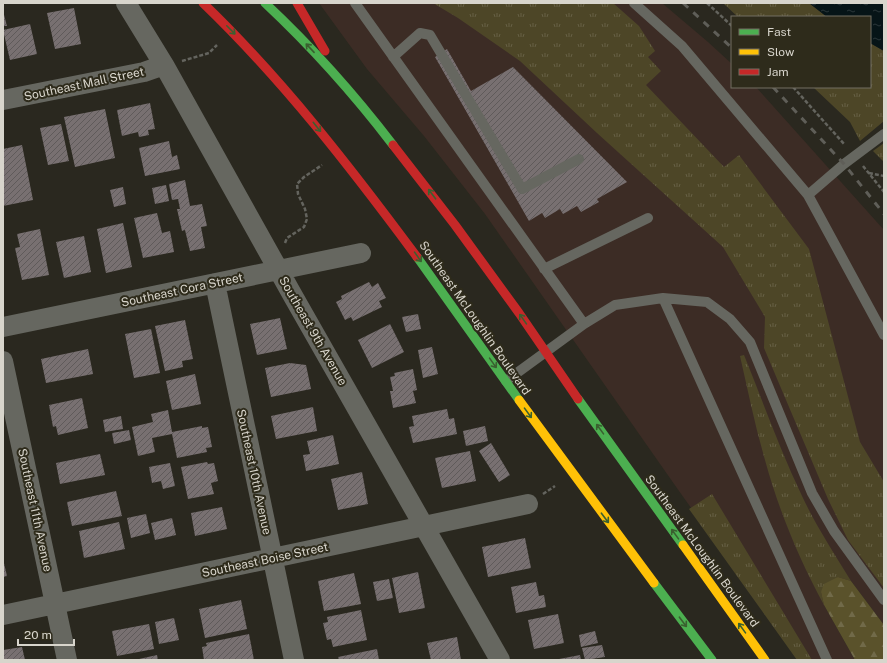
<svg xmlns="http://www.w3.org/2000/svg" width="887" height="663" viewBox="0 0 887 663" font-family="'Public Sans',sans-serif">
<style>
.industrial{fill:#3c2c25}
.grass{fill:url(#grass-tufts)}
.forest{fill:url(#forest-firs)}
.water{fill:url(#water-ripples)}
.building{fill:url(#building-hatch)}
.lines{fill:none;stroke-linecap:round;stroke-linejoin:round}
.path{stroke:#64645e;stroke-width:2.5;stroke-dasharray:4 2;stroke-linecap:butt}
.lane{stroke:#666760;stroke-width:10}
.street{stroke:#666760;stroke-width:20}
.fast{stroke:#4caf50;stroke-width:9}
.slow{stroke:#ffc107;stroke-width:9}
.jam{stroke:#c62828;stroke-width:9}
.rail{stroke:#5f5e58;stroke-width:3;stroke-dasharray:7 7;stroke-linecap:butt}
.oneway{stroke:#3a6030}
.labels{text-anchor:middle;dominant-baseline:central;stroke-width:4;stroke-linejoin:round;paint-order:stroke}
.street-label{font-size:12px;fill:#d8d5cc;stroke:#2e2b1b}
</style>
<defs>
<pattern id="grass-tufts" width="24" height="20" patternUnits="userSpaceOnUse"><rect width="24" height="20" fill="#4d4627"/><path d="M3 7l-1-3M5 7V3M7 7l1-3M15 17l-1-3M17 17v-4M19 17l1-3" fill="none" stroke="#666045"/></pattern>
<pattern id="forest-firs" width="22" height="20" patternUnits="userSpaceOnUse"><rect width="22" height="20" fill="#5a522b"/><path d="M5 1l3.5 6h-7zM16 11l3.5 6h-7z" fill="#716a49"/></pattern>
<pattern id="water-ripples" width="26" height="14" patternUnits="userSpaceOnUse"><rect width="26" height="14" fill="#061417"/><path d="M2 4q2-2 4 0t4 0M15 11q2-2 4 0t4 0" fill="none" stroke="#2a3538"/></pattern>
<pattern id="building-hatch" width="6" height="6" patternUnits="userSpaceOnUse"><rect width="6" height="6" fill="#787071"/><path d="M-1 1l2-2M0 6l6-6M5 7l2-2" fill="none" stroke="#5f5a5a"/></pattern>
</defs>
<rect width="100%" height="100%" fill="#2a281f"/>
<!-- industrial -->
<path class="industrial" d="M319 3H662L708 42 732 64V87H756L884 230V625L851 581 824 605 855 660H800L679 491 485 214 424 136 367 69Z"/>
<!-- grass -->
<path class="grass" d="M433 3H613L639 26 655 51 648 57 661 71 646 85 724 167 739 155 809 249 860 442 884 482V588L848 540 828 499 764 348 765 317 723 247 597 133 520 61 458 18Z
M723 3H809L827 17H738Z
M870 43 884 51V121L860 141 850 122 813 87H870Z
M884 143V162L873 151Z
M744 355C763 402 780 450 802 496 816 526 834 553 851 581L838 577 821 592 824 605C799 559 779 511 765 460 755 426 748 391 740 356Z
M712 494 812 660H797L689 509Z"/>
<!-- forest -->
<path class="forest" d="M838 577 851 581 884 625V660H855L824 605 821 592 824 584Z"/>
<!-- water -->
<path class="water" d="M809 3H884V51L870 43V17H827Z"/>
<!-- building -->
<path class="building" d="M74 8 81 44 55 49 47 13Z
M3 11 7 26H3Z
M30 24 37 54 10 60 3 30Z
M447 49 471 91 513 67 627 182 597 199 599 202 581 212 577 206 563 214 560 209 545 218 542 213 529 221 435 57Z
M150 103 155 129 148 130 149 135 139 137 138 132 122 136 117 110Z
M105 109 115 158 75 167 64 117Z
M61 124 69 161 48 165 40 128Z
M169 141 172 157 177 155 180 169 145 176 139 148Z
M22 145 33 200 3 206V149Z
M185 180 190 206 202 204 207 226 201 227 205 248 190 251 185 230 182 231 177 209H180L178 199 172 200 169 184Z
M166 185 169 201 155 204 152 188Z
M123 187 126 204 114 207 110 190Z
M157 213 162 233 170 231 174 252 143 258 134 218Z
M123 223 132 267 106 273 97 229Z
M40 229 49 275 22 280 15 248 20 247 17 234Z
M84 236 91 272 64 278 56 242Z
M369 282 372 287 378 283 386 298 379 301 382 307 353 321 351 317 345 320 336 302 342 299 341 296Z
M418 314 421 329 406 332 402 317Z
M280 318 287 349 257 355 250 324Z
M185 320 193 359 182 361 183 367 165 371 155 326Z
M390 324 404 352 372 368 358 340Z
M151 329 160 373 134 378 125 334Z
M432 347 438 374 423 378 418 350Z
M88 349 93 374 46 383 41 359Z
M290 363 306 365 311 389 271 397 265 368Z
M413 369 417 390 413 391 416 403 393 408 390 391H393L390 377 395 376 394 373Z
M195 374 201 404 172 410 166 381Z
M82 398 88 428 58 435 56 426 53 427 49 405Z
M313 407 317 431 276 439 271 416Z
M447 409 449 419 454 418 457 434 413 443 409 427 414 426 412 416Z
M168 410 172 432 202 426V428L208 427 212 447 206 448 207 452 177 458 172 434 152 438 155 452 138 456 132 427 153 422 151 414Z
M121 416 123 429 105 432 103 420Z
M485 426 488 441 466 446 463 431Z
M129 430 131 440 114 444 112 433Z
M333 435 339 464 306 471 303 455 310 454 307 441Z
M491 443 510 475 499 482 479 451Z
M470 451 476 481 442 488 435 458Z
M100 454 105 475 60 484 56 463Z
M207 462 208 464 214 463 218 481 211 483 214 494 188 499 181 467Z
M170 463 175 486 163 489 161 481 152 483 149 467Z
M362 472 368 504 338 510 331 479Z
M116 491 122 516 72 526 67 502Z
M222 507 227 529 195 536 191 513Z
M146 514 150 533 131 538 127 518Z
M172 518 176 535 155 540 151 523Z
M119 522 125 549 84 558 79 531Z
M525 538 531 568 488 577 482 547Z
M3 559 7 576 3 577Z
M418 572 425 608 399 613 392 578Z
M354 573 361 604 324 611 318 581Z
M389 579 393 598 377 601 373 582Z
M536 582 539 596 544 595 546 607 516 613 511 587Z
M241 600 247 629 205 638 199 609Z
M361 610 367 640 333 647 331 639 327 640 323 623 328 622 327 617Z
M558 614 564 643 534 649 528 620Z
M174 618 179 640 159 644 155 622Z
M149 624 154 649 117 656 112 631Z
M595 631 598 643 581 647 579 635Z
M249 634 254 660H204L202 647 207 646 206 643Z
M457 637 461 660H431L427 643Z
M602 645 605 657 585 660 582 648Z
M22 647 25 660H3V650Z
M377 649 379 660H339L338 657Z
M157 655 158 660H139V659Z
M580 655 581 660H559V659Z"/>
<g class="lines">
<!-- path -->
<path class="path" d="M707 3 732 26
M182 61 209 53 217 45
M793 87 845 145
M863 166 884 192
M869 173 884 176
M285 243 287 238 304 227 307 219 305 209 298 194 297 184 304 177 322 165
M543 494 555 486"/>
<!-- lane -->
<path class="lane" d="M355 3 584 324
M634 3 682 46 808 195 884 335
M393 57 420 33 430 35 522 189 579 159
M808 195 844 164 884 134
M544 269 648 218
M663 298 827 660
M506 381 584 324 615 305 663 298 707 302 730 319 750 342 812 493 834 531 884 600"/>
<!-- street -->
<path class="street" d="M126 3 164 65 293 296 500 660
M3 100 144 72 164 65
M215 283 294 660
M3 327 361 253
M3 361 67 660
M3 615 528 504"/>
<!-- fast -->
<path class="fast" d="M265 3C312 47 354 94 393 145
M417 257 519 400
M578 399 683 545
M654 583 712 660"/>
<!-- slow -->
<path class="slow" d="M519 400 654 583
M683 545 765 660"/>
<!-- jam -->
<path class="jam" d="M203 3C283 80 351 168 417 257
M297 3 325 51
M393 145 455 225 519 313 578 399"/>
<!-- rail -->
<path class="rail" d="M683 3 732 48
M773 87 844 164 884 214"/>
</g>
<!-- one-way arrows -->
<defs><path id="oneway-shaft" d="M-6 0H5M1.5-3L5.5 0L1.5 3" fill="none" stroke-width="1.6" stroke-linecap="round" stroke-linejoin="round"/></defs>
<g class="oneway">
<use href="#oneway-shaft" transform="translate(231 30) rotate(45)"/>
<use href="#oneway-shaft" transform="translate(310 48) rotate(-133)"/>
<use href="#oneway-shaft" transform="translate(317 127) rotate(51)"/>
<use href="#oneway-shaft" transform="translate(432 194) rotate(-127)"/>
<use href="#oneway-shaft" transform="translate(418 257) rotate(55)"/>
<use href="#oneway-shaft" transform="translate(523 319) rotate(-125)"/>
<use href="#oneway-shaft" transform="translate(493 363) rotate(55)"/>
<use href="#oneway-shaft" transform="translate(528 413) rotate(54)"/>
<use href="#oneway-shaft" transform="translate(600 429) rotate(-126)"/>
<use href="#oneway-shaft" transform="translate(605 518) rotate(53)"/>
<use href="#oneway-shaft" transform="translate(675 534) rotate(-126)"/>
<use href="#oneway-shaft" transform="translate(683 622) rotate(53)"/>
<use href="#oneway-shaft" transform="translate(742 628) rotate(-126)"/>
</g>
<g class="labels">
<!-- street labels -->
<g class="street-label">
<text transform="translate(84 84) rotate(-12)">Southeast Mall Street</text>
<text transform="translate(182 290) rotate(-12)">Southeast Cora Street</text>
<text transform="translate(475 318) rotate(55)">Southeast McLoughlin Boulevard</text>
<text transform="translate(313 331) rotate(60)">Southeast 9th Avenue</text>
<text transform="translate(254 472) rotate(78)">Southeast 10th Avenue</text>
<text transform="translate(35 510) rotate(78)">Southeast 11th Avenue</text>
<text transform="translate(702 551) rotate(54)">Southeast McLoughlin Boulevard</text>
<text transform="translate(265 560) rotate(-12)">Southeast Boise Street</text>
</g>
</g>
<!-- border -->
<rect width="887" height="663" fill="none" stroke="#d8d5cc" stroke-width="8"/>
<!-- legend -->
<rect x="731" y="16" width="140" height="72" fill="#2e2b1b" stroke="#726f62"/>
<rect x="739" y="29" width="20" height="6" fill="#4caf50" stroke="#726f62"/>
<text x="767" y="36" font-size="12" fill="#d8d5cc">Fast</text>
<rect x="739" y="49" width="20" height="6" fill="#ffc107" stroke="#726f62"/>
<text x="767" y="56" font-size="12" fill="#d8d5cc">Slow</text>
<rect x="739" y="69" width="20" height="6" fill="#c62828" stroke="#726f62"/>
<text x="767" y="76" font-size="12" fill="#d8d5cc">Jam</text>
<!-- scale -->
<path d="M18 639v6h56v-6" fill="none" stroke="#d8d5cc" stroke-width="2"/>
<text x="24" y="639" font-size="12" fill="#d8d5cc" stroke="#2e2b1b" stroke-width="3" paint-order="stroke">20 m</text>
</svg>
